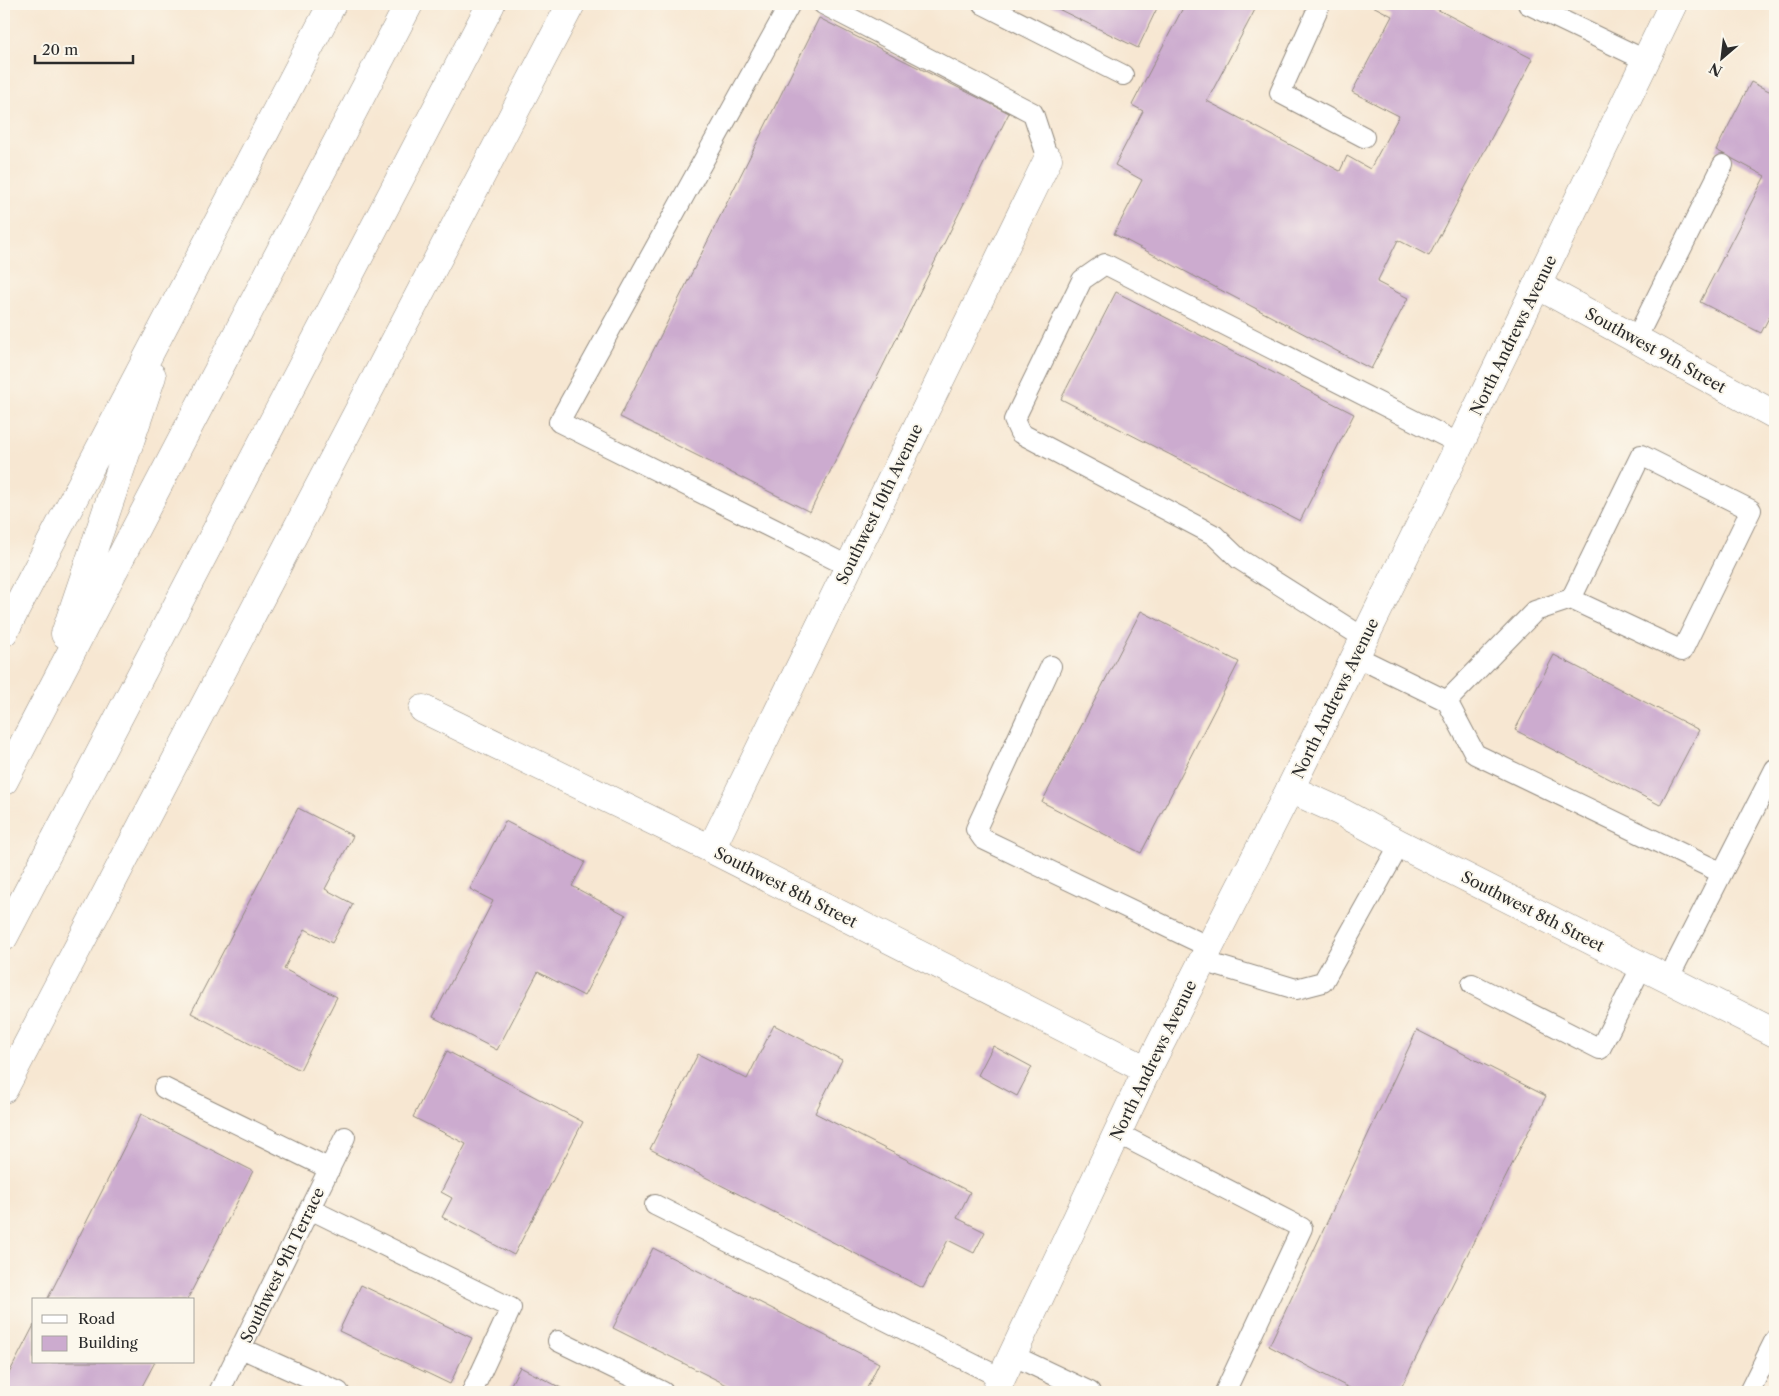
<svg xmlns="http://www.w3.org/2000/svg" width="1779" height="1396" viewBox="0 0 1779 1396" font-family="'Libre Caslon Text',serif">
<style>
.building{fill:#ccabcf}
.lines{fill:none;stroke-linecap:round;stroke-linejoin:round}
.lane-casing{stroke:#91897e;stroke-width:22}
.street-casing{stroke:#91897e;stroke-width:29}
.secondary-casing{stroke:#91897e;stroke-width:29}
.highway-casing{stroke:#91897e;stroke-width:29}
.lane{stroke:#fff;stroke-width:20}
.street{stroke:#fff;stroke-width:28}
.secondary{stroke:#fff;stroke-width:28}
.highway{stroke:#fff;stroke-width:28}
.labels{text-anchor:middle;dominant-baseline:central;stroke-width:4;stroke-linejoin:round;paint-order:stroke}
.street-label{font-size:16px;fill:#2b2b2b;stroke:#fbf7ec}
</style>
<rect width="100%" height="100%" fill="#fbf7ec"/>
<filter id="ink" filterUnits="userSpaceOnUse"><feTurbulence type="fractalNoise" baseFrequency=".02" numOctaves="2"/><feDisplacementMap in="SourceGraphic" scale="10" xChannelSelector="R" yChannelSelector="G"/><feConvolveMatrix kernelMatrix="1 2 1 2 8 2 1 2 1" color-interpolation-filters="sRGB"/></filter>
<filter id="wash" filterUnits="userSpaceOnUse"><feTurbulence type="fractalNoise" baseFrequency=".0096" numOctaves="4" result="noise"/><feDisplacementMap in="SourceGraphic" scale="20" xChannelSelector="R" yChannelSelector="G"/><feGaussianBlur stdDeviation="1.12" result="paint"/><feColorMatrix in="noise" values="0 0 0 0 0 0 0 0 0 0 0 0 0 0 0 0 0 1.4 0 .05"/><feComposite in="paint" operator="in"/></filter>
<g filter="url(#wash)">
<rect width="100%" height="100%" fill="#f7e7d2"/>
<g id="blocks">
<!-- building -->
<path class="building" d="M1048 4H1159L1138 48Z
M1185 4H1258L1207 101 1340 171 1347 156 1370 169 1399 116 1352 92 1392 16 1369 4H1427L1533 59 1429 256 1398 240 1377 282 1408 298 1371 369 1114 234 1142 180 1115 165 1143 111 1132 105Z
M819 18 1009 113 810 512 620 417Z
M1751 82 1775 94V306L1761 333 1700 302 1765 176 1716 150Z
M1116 292 1354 414 1300 521 1061 399Z
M1141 611 1239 662 1141 853 1042 802Z
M1554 655 1699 730 1660 805 1515 730Z
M298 808 353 836 325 889 353 904 332 943 305 929 284 969 337 997 300 1070 191 1013Z
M505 821 585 862 572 886 626 915 584 996 538 972 497 1050 433 1017 493 901 470 889Z
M774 1025 842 1060 815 1113 970 1192 957 1218 985 1232 974 1253 948 1240 923 1288 650 1149 698 1054 747 1079Z
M1417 1030 1546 1096 1399 1392H1357L1269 1346Z
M993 1046 1032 1067 1017 1096 978 1075Z
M447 1051 583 1122 514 1255 442 1217 452 1198 441 1192 466 1144 413 1117Z
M141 1114 253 1171 187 1300H47Z
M653 1248 879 1363 865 1392H741L613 1328Z
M361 1285 472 1338 450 1384 339 1331Z
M34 1325V1362H155L139 1392H4V1383Z
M520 1367 569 1392H507Z"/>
</g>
</g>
<g filter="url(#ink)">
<use href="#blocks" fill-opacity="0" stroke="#91897e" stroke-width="1"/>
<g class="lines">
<defs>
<path id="lane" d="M790 4 559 422 848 566
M823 4 1033 113 1048 159
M983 4 1123 75
M1320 4 1280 93 1364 137
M1528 4 1645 60
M1636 339 1723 165
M1364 638 1239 559 1214 535 1020 433 1014 420 1082 280 1105 264 1460 444
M1355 656 1447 701 1475 754 1722 873
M1051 666 976 829 983 839 1209 947
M1447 701 1535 611 1571 599 1682 651 1751 510 1641 455 1571 599
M1202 961 1296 989 1323 982 1400 844
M1668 979 1775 769
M1472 984 1600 1049 1642 966
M164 1088 330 1169
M1117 1133 1302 1228 1225 1392
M655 1205 1001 1378
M310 1209 511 1308 472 1392
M558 1341 663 1392
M241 1348 339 1392
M1012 1355 1090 1392
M219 1392 345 1137
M1749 1392 1775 1340"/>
<path id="street" d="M1537 285 1775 415
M423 709 711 849 1147 1070
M1290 789 1339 811 1400 844 1775 1033
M711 849 1048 159"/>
<path id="secondary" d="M995 1392 1147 1070 1290 789 1460 444 1673 4"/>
<path id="highway" d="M4 632 332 4
M65 634 152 376
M4 781 409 4
M4 937 491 4
M4 1089 571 4"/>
</defs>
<!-- lane casing -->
<use href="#lane" class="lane-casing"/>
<!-- street casing -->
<use href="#street" class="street-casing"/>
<!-- secondary casing -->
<use href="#secondary" class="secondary-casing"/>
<!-- highway casing -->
<use href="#highway" class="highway-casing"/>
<!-- lane -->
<use href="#lane" class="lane"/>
<!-- street -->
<use href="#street" class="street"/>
<!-- secondary -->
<use href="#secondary" class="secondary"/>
<!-- highway -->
<use href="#highway" class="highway"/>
</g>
</g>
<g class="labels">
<!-- street labels -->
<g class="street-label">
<text transform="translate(1513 335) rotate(-64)">North Andrews Avenue</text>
<text transform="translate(1656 350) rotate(29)">Southwest 9th Street</text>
<text transform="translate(879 504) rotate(-64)">Southwest 10th Avenue</text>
<text transform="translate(1335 698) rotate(-64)">North Andrews Avenue</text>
<text transform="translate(786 887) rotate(27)">Southwest 8th Street</text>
<text transform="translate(1533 911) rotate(27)">Southwest 8th Street</text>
<text transform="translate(1153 1060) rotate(-64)">North Andrews Avenue</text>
<text transform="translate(282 1265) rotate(-64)">Southwest 9th Terrace</text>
</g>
</g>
<!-- margin -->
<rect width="1779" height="1396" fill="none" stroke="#fbf7ec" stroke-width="20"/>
<!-- legend -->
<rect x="32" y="1298" width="162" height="65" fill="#fbf7ec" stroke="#a8a59f"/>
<rect x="42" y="1315" width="25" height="8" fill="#ffffff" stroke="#a8a59f"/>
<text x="78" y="1324" font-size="15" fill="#2b2b2b">Road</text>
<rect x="42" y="1336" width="25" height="15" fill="#ccabcf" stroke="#a8a59f"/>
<text x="78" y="1348" font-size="15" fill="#2b2b2b">Building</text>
<!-- north arrow -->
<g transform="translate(1722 58) rotate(208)" stroke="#fbf7ec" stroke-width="4" paint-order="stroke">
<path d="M0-4L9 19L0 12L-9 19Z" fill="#2b2b2b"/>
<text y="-8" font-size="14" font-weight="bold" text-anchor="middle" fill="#2b2b2b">N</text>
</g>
<!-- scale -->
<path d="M35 55v8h98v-8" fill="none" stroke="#2b2b2b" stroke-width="2.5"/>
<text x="42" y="55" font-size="15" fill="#2b2b2b" stroke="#fbf7ec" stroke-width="4" paint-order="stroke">20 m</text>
</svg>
